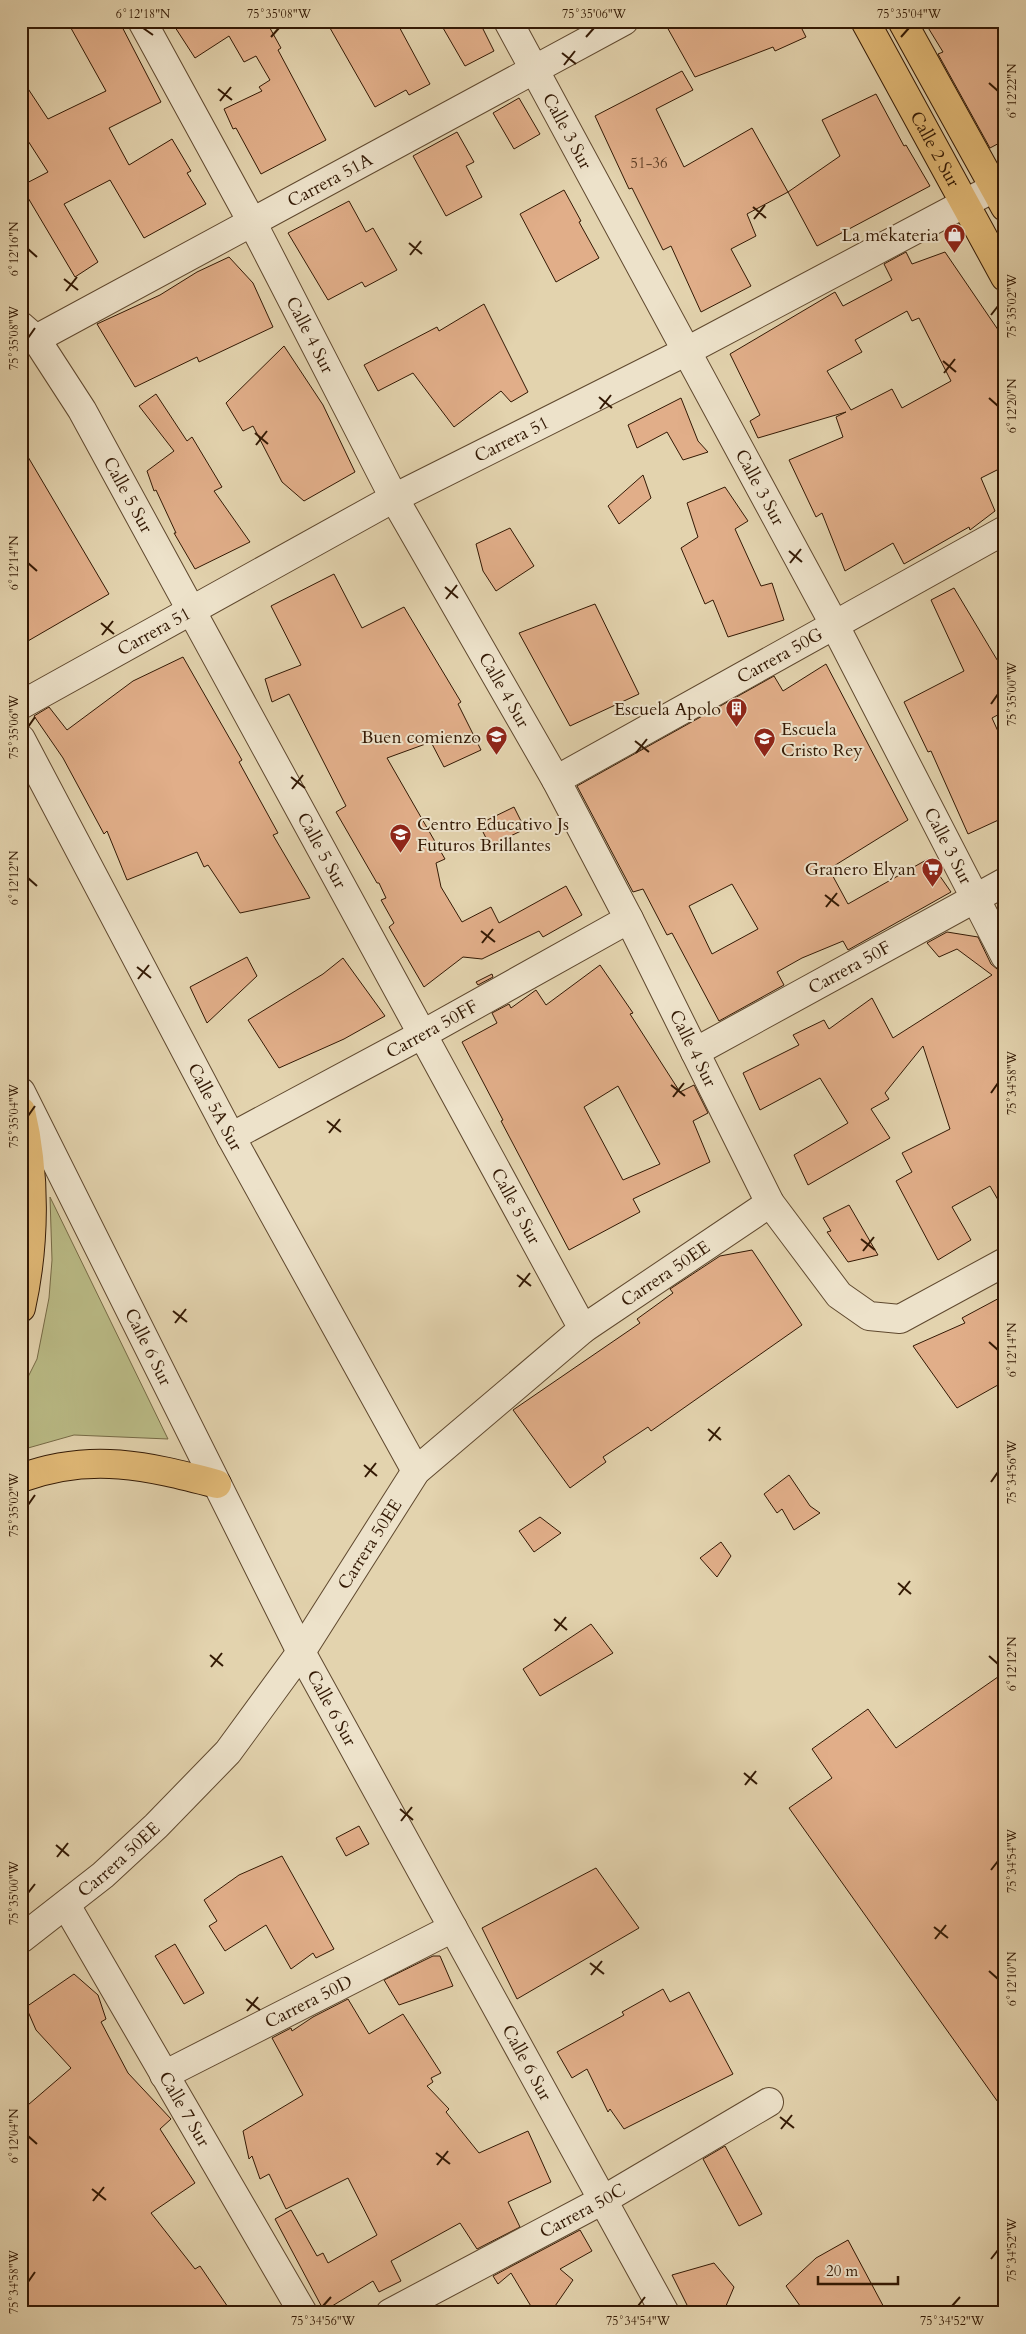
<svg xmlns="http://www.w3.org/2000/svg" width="1026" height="2334" viewBox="0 0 1026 2334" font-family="Cardo,serif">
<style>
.green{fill:#babb86;stroke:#766a45}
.building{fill:#e1ae89;stroke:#331904;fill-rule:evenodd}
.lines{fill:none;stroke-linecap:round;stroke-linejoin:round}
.minor-casing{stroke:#5f482e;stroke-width:30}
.major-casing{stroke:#331904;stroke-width:30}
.minor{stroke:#ede2ca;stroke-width:28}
.major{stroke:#e2ba77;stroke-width:28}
.ticks{fill:none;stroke:#331904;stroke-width:2}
.labels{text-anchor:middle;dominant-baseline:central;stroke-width:4;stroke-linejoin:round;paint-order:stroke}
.number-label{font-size:15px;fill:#5e3e25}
.street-label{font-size:18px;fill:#331904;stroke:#ede2ca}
.poi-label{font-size:18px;fill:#331904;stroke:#ede2ca;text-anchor:end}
.neatline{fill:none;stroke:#331904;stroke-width:2}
.ticks-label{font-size:12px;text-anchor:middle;fill:#331904}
</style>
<rect width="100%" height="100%" fill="#e3d3ae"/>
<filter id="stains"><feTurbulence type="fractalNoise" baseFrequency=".004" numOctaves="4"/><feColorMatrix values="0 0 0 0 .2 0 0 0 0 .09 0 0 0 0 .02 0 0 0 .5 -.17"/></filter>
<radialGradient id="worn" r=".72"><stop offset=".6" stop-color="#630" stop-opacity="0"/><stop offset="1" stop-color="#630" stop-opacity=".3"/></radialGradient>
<!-- green -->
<path class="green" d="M50 1197 168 1439 74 1435 21 1450V1391L37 1359 49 1298 52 1260Z"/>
<!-- building -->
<path class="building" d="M67 21H119L161 102 109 128 129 165 172 139 191 171 187 173 206 204 144 238 110 180 64 204 98 262 75 277 21 186 48 172 21 130V78L48 119 106 91Z
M171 21H266L281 48 278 50 326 140 261 174 236 128 233 129 224 109 262 91 259 87 270 80 256 56 244 62 229 36 195 58Z
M326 21H396L430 84 409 95 406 90 375 107Z
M439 21H479L494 51 465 66Z
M679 21H798L806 37 775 51 773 47 695 77 667 27Z
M924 21H1005V140L990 148 938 54 943 52Z
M682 71 693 90 656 109 684 167 752 128 788 192 747 214 756 236 731 249 751 286 701 312 671 246 663 250 632 188 629 189 595 116Z
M876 94 904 146 906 145 930 186 817 246 788 192 840 156 822 120Z
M519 98 540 134 514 149 493 113Z
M457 132 474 162 466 166 482 197 446 216 413 156Z
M564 190 581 221 579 222 599 258 556 282 520 214Z
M349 201 366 232 373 228 397 270 365 287 362 282 328 300 288 233Z
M906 252 912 264 945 252 1005 340V466L981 478 995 511 970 530 969 527 904 564 893 543 845 571 822 513 816 517 789 460 843 437 836 417 846 412 758 438 750 421 760 415 730 354 835 292 843 306 892 280 884 264ZM907 311 912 321 919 318 951 381 902 408 892 389 851 410 827 371 862 352 855 340Z
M229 257 253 283 273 327 199 362 197 357 135 387 97 324 160 295 197 272Z
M484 304 528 392 511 402 501 391 454 427 413 373 378 391 364 365 437 327 439 331Z
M284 346 323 405 355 472 304 501 282 482 253 426 243 431 226 403Z
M156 394 187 441 192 437 222 487 214 491 250 542 195 569 174 533H176L156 490 154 491 147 471 174 451 139 406Z
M681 398 698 441 708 452 683 460 667 432 637 448 628 425Z
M21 445 109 594 21 645Z
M643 475 651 498 619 524 608 506Z
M725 487 748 521 735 529 761 586 772 583 784 620 728 637 713 600 705 604 681 548 698 537 687 503Z
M510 528 534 566 496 591 483 571 476 544Z
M334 574 362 628 404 607 461 702 458 704 481 750 444 767 431 742 387 758 445 859 436 863 441 887 462 922 491 907 499 923 566 886 582 915 543 937 539 931 482 959 463 957 424 987 389 927 394 923 381 900 386 898 379 883H377L336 812 346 806 289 694 272 702 265 679 301 665 271 606Z
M954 588 1005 673V711L992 718 1005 747V817L968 834 931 751 928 752 904 702 964 671 931 600Z
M595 604 639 694 570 726 519 633Z
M183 657 242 760 239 762 278 833 273 835 310 898 240 913 208 865 204 867 197 852 127 880 107 831 104 834 63 758 34 716 49 707 67 730 133 681Z
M826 664 908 820 829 869 848 904 928 859 951 892 848 950 843 941 802 958 777 972 784 985 719 1021 672 933 667 935 643 889 633 892 577 786 774 676 783 691ZM732 884 758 929 712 954 689 906Z
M514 807 525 829 490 846 479 824Z
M947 932 978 937 991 964 997 969 1005 972V1212L990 1186 952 1207 971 1240 938 1260 896 1181 912 1172 902 1153 950 1129 923 1046 885 1093 889 1099 871 1109 890 1138 808 1185 794 1155 848 1123 820 1078 760 1110 743 1073 799 1045 793 1035 824 1020 829 1029 872 998 893 1038 992 975 957 949 939 957 927 943Z
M247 957 257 976 207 1023 190 987Z
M343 958 385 1016 344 1039 279 1068 248 1020 323 974Z
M600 965 633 1013 630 1014 680 1092 694 1085 708 1113 693 1121 710 1162 633 1199 640 1212 569 1250 501 1121 503 1120 462 1042 497 1023 492 1013 509 1004 511 1008 536 990 546 1005ZM618 1086 660 1164 623 1180 584 1107Z
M492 974 493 977 478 985 476 982Z
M849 1205 878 1255 848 1262 827 1232 831 1231 823 1218Z
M752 1250 802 1325 651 1431 648 1427 603 1457 606 1462 570 1488 513 1410 640 1323 637 1319 673 1293 670 1289 720 1256Z
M1005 1295V1381L957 1408 913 1346 965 1323 962 1318Z
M789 1475 810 1506 820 1513 794 1530 782 1509 777 1513 764 1494Z
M540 1517 561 1533 534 1552 519 1531Z
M721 1542 731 1556 717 1577 700 1558Z
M591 1624 613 1653 540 1696 523 1669Z
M1005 1672V2112L789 1808 832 1778 812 1749 868 1709 896 1748Z
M359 1826 369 1844 346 1856 336 1838Z
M282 1856 334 1949 316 1958 313 1953 291 1969 266 1925 225 1951 209 1926 217 1921 204 1900 239 1875Z
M596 1868 639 1928 517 1999 482 1928Z
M175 1944 204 1993 184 2004 155 1956Z
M433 1956H440L453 1986 399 2005 384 1980Z
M74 1974 98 1995 106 2019 101 2022 128 2073 171 2119 160 2129 195 2183 151 2213 195 2269 200 2266 232 2313H31L21 2295V2111L71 2068 36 2030 26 2007Z
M663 1989 670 2002 689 1992 733 2074 624 2129 610 2109 608 2112 587 2069 572 2078 557 2052 624 2015 622 2012Z
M348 1999 369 2034 403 2014 441 2073 431 2078 433 2082 427 2086 449 2109 446 2112 479 2153 528 2131 551 2182 508 2202 520 2227 477 2249 460 2223 391 2261 401 2281 379 2292 373 2281 324 2311 275 2219 291 2210 317 2256 323 2253 328 2263 377 2235 348 2178 286 2209 269 2174 260 2179 252 2156 249 2159 243 2131 303 2095 272 2038 291 2028 292 2031 313 2017Z
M725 2146 762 2214 739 2226 703 2159Z
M580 2230 592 2251 560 2269 573 2280 553 2309 547 2313H535L511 2273 498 2284 493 2276Z
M848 2240 887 2313H805L786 2286 816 2258Z
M714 2263 734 2287 723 2313H691L672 2275Z"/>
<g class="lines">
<defs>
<g id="minor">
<path id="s1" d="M142 21 252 222 394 498 556 780 629 919 770 1203 839 1295 869 1316 900 1319 1005 1262"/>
<path id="s2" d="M508 21 834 624 1005 956"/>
<path id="s3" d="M21 326 36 339 82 410 583 1329"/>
<path id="s4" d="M36 339 624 21"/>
<path id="s5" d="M21 705 394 498 685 352 1005 182"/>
<path id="s6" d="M21 739 231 1137 416 1471"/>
<path id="s7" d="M556 780 1005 530"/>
<path id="s8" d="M695 1052 1005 882"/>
<path id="s9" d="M21 1092 301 1652 665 2313"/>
<path id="s10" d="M231 1137 423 1034 629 919"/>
<path id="s11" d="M66 1905 303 2313"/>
<path id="s12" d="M21 1939 103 1875 156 1826 228 1752 301 1652 416 1471 583 1329 770 1203"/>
<path id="s13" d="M164 2075 453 1928"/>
<path id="s14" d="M390 2313 603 2200 769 2102"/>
</g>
<g id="major">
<path id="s15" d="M865 21 1005 277"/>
<path d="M902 21 1005 207"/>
<path d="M21 1111C36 1174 35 1245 21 1308"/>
<path d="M21 1478C91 1452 148 1466 217 1484"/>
</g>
</defs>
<!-- minor casing -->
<use href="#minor" class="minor-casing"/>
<!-- major casing -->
<use href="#major" class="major-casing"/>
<!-- minor -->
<use href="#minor" class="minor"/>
<!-- major -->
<use href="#major" class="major"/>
</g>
<!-- ticks -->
<path class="ticks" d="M143 28 153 35M271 37 279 28M586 37 594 28M901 37 909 28M562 53 576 64M564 65 575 51M989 83 998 91M218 89 232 100M220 101 231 87M753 207 766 218M754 219 765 205M409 243 422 254M28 249 37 257M410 255 421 241M64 279 78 290M66 291 77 277M991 315 998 306M28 338 35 328M943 361 956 372M944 373 955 359M599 397 612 408M989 398 998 406M600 409 611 395M255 433 268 444M256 445 267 431M789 551 802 562M28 563 37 571M790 563 801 549M445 587 458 598M446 599 457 585M101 623 114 634M102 635 113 621M991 704 998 694M28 727 35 717M635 741 649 752M636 753 647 739M291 777 305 788M292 789 303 775M28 878 37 886M825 895 839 906M826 907 837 893M481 931 495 942M482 943 493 929M137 967 151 978M138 979 149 965M671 1085 685 1096M991 1093 998 1083M673 1097 684 1083M28 1116 35 1106M327 1121 341 1132M329 1133 340 1119M861 1239 875 1250M863 1251 874 1237M517 1275 531 1286M519 1287 530 1273M173 1311 187 1322M175 1323 186 1309M989 1342 998 1350M708 1429 721 1440M709 1441 720 1427M364 1465 377 1476M365 1477 376 1463M991 1482 998 1472M28 1505 35 1495M898 1583 911 1594M899 1595 910 1581M554 1619 567 1630M555 1631 566 1617M210 1655 223 1666M989 1656 998 1664M211 1667 222 1653M744 1773 757 1784M745 1785 756 1771M400 1809 413 1820M401 1821 412 1807M56 1845 69 1856M57 1857 68 1843M991 1870 998 1861M28 1893 35 1884M934 1927 948 1938M935 1939 946 1925M590 1963 604 1974M989 1971 998 1979M591 1975 602 1961M246 1999 260 2010M247 2011 258 1997M780 2117 794 2128M781 2129 792 2115M28 2136 37 2144M436 2153 450 2164M437 2165 448 2151M92 2189 106 2200M93 2201 104 2187M991 2259 998 2250M28 2282 35 2272M323 2306 331 2297M638 2306 645 2297M952 2306 960 2297"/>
<!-- icons -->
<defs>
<symbol id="shop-pin" viewBox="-11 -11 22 30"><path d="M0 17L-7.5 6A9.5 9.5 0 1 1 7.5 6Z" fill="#8f2418" stroke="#ede2ca"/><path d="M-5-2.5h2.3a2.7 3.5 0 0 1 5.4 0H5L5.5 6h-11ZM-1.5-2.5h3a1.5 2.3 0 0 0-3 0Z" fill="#fff"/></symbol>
<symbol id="building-pin" viewBox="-11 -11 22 30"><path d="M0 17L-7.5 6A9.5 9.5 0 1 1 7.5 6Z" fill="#8f2418" stroke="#ede2ca"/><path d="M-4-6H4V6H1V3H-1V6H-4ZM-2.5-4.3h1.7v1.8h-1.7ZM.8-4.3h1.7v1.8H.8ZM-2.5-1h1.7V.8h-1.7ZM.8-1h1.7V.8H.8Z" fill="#fff"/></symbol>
<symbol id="school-pin" viewBox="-11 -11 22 30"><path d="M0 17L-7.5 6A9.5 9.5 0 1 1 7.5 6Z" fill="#8f2418" stroke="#ede2ca"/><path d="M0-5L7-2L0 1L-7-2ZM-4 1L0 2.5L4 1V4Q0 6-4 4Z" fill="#fff"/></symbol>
<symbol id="supermarket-pin" viewBox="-11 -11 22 30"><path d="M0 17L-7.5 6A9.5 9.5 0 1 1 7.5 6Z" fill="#8f2418" stroke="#ede2ca"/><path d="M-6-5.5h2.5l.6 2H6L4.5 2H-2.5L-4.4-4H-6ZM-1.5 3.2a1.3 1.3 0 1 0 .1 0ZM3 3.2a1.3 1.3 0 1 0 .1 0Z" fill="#fff"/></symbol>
</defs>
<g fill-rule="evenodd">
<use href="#shop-pin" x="942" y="222" width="25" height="34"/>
<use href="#building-pin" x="724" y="696" width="25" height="34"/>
<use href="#school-pin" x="484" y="724" width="25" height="34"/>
<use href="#school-pin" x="752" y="726" width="25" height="34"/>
<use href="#school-pin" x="388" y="822" width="25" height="34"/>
<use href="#supermarket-pin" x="920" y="856" width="25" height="34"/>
</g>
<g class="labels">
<!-- number labels -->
<g class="number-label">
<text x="649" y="163">51-36</text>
</g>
<!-- street labels -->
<g class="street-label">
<text stroke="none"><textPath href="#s2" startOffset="125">Calle 3 Sur</textPath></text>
<text stroke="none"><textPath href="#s15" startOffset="146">Calle 2 Sur</textPath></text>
<text stroke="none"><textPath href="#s4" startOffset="334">Carrera 51A</textPath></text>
<text stroke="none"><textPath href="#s1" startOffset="356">Calle 4 Sur</textPath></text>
<text stroke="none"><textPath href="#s5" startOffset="558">Carrera 51</textPath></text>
<text stroke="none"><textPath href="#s2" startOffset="530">Calle 3 Sur</textPath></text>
<text stroke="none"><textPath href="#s3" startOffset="201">Calle 5 Sur</textPath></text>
<text stroke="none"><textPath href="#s5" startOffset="152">Carrera 51</textPath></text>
<text stroke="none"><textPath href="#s7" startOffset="256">Carrera 50G</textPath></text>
<text stroke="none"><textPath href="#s1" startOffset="761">Calle 4 Sur</textPath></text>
<text stroke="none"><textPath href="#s2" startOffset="935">Calle 3 Sur</textPath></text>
<text stroke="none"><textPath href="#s3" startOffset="606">Calle 5 Sur</textPath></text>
<text stroke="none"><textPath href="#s8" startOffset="176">Carrera 50F</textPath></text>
<text stroke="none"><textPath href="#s10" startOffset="228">Carrera 50FF</textPath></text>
<text stroke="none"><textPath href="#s1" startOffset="1166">Calle 4 Sur</textPath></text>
<text stroke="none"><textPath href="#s6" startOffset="416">Calle 5A Sur</textPath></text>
<text stroke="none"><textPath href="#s3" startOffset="1011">Calle 5 Sur</textPath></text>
<text stroke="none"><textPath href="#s12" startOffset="936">Carrera 50EE</textPath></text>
<text stroke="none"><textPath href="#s9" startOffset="285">Calle 6 Sur</textPath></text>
<text stroke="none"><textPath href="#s12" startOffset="531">Carrera 50EE</textPath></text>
<text stroke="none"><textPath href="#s9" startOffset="690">Calle 6 Sur</textPath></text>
<text stroke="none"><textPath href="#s12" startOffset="126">Carrera 50EE</textPath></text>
<text stroke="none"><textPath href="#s13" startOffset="162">Carrera 50D</textPath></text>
<text stroke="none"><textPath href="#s9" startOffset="1095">Calle 6 Sur</textPath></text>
<text stroke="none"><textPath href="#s11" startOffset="236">Calle 7 Sur</textPath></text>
<text stroke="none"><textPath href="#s14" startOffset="218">Carrera 50C</textPath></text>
</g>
<!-- poi labels -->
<g class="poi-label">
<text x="939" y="235">La mekateria</text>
<text x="721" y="709">Escuela Apolo</text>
<text x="781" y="729" text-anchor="start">Escuela<tspan x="781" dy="21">Cristo Rey</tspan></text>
<text x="481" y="737">Buen comienzo</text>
<text x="417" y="824" text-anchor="start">Centro Educativo Js<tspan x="417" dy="21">Futuros Brillantes</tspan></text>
<text x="916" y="869">Granero Elyan</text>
</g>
</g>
<!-- margin -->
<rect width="1026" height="2334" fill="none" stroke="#e3d3ae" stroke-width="55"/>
<!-- scale -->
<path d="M818 2276v8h80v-8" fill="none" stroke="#331904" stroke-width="2.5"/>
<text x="826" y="2276" font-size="15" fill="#331904" stroke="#ede2ca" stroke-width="4" paint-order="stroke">20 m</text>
<rect x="28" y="28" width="970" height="2278" class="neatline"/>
<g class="ticks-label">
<text x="143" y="18">6°12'18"N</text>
<text x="279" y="18">75°35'08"W</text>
<text x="594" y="18">75°35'06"W</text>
<text x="909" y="18">75°35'04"W</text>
<text transform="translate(1012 91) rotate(-90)" y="4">6°12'22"N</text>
<text transform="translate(14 249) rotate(-90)" y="4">6°12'16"N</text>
<text transform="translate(1012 306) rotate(-90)" y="4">75°35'02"W</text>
<text transform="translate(14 338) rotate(-90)" y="4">75°35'08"W</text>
<text transform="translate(1012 406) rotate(-90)" y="4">6°12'20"N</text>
<text transform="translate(14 563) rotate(-90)" y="4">6°12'14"N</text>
<text transform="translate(1012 694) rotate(-90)" y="4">75°35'00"W</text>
<text transform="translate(14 727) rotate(-90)" y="4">75°35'06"W</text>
<text transform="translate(14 878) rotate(-90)" y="4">6°12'12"N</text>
<text transform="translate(1012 1083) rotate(-90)" y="4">75°34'58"W</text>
<text transform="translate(14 1116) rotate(-90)" y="4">75°35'04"W</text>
<text transform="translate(1012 1350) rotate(-90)" y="4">6°12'14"N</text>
<text transform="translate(1012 1472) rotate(-90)" y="4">75°34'56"W</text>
<text transform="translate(14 1505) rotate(-90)" y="4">75°35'02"W</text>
<text transform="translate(1012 1664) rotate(-90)" y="4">6°12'12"N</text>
<text transform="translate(1012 1861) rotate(-90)" y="4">75°34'54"W</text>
<text transform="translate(14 1893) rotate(-90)" y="4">75°35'00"W</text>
<text transform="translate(1012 1979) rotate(-90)" y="4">6°12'10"N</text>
<text transform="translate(14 2136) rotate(-90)" y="4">6°12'04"N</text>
<text transform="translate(1012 2250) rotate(-90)" y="4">75°34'52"W</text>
<text transform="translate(14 2282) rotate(-90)" y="4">75°34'58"W</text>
<text x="323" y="2325">75°34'56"W</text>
<text x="638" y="2325">75°34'54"W</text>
<text x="952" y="2325">75°34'52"W</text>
</g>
<rect width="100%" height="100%" filter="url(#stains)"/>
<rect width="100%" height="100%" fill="url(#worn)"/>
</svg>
